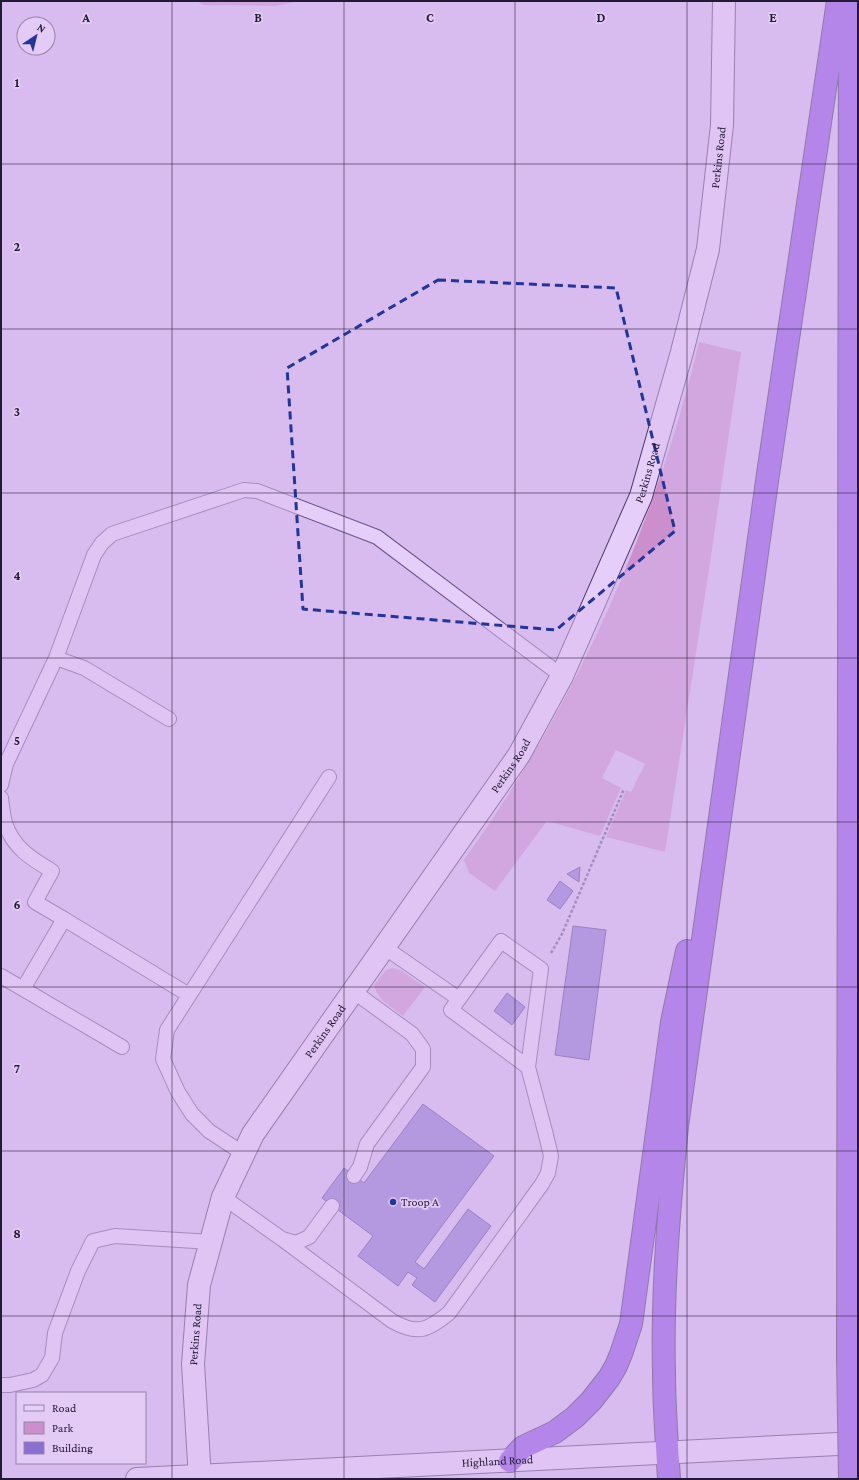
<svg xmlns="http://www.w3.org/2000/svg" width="859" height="1480" viewBox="0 0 859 1480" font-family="'Crimson Pro',serif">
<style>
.green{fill:#cb8fcd}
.building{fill:#896fcf;stroke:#4d3a87}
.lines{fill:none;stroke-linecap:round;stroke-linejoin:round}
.lane-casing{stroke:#685587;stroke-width:16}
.secondary-casing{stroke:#493868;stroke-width:24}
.highway-casing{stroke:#372a54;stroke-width:24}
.path{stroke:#685587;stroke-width:2.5;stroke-dasharray:3 2;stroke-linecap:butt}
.lane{stroke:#e6cefa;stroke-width:14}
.secondary{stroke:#e6cefa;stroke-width:22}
.highway{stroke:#8746e4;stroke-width:22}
.highway-bridge-casing{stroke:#372a54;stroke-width:24;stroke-linecap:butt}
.highway-bridge{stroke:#8746e4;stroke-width:22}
.marked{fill:none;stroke:#233598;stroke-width:3;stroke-dasharray:8 5;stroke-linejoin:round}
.grid{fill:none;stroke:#231a35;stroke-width:1;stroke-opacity:0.55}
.poi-dot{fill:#233598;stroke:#e3cbf6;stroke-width:1.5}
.labels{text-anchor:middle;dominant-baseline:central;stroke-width:3.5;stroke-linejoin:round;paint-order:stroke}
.street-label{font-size:12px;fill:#231a35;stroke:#e3cbf6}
.poi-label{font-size:12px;fill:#231a35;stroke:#e3cbf6;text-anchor:start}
.grid-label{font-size:13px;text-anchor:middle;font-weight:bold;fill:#231a35;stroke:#e3cbf6;stroke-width:3.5;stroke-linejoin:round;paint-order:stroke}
</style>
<rect width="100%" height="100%" fill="#d8bbef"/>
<!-- green -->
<path class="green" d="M197 1H300L276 6 203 5Z
M699 342 741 352 710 563 665 852 606 837 626 790 631 792 645 764 616 750 602 778 621 788 600 836 547 821 495 891 469 873 465 862 463 861C575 707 655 527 699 342Z
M393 968 400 970 425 987 403 1016C392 1007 378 1001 374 985L386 970Z"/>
<!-- building -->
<path class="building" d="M580 867 579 882 567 874Z
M560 881 573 891 560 909 547 900Z
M573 926 606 930 589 1060 555 1055Z
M507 993 525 1007 512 1025 494 1011Z
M423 1104 494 1156 415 1262 424 1269 468 1209 491 1226 435 1302 412 1285 417 1278 408 1272 398 1286 358 1256 373 1236 322 1198 344 1168 364 1183Z"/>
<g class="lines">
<defs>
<path id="lane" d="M56 658 84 668 169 719
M1 785 6 764 56 658 94 555 102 543 112 534 244 490 257 491 377 537 562 676
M1 798C2 806 3 815 5 823 13 848 32 859 52 871L35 902 64 919
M501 941 541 969 528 1067 451 1010Z
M384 947 459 999
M1 976 122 1047
M23 989 64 919 189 995
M353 991 412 1034 423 1049V1067L367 1144 360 1167 354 1176
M244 1154 209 1131 192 1114 178 1092 163 1059 167 1030 329 777
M223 1197 282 1239 296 1243 309 1237 332 1206
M282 1239 392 1321C417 1335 427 1331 449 1313L542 1184 548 1173 551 1156 546 1135 528 1067
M1 1385H10L33 1380 42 1375 52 1358 55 1333 78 1271 93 1241 115 1236 211 1242"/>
<g id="secondary">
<path id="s1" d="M137 1479 858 1443"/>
<path id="s2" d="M200 1479 193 1364 199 1285 223 1197 253 1134 519 755 562 676 641 496 682 352 708 249 722 125 724 1"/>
</g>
<path id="highway" d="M848 1358 850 1
M510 1461 523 1447 555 1432 575 1417 591 1401 609 1378 616 1366 621 1354 631 1324 672 1022 687 951
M669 1479C667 1444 664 1408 664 1372 662 1290 669 1208 677 1126L768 474 838 1"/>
</defs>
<!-- lane casing -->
<use href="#lane" class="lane-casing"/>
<!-- secondary casing -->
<use href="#secondary" class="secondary-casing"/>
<!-- highway casing -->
<use href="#highway" class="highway-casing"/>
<!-- path -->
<path class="path" d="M551 953 562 934 624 789"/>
<!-- lane -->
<use href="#lane" class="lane"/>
<!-- secondary -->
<use href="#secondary" class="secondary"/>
<!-- highway -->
<use href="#highway" class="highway"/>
<defs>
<path id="highway-bridge" d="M848 1358 850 1479"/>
</defs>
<!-- highway-bridge casing -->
<use href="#highway-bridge" class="highway-bridge-casing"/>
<!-- highway-bridge -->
<use href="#highway-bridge" class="highway-bridge"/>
</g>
<!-- marked area -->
<path d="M0 0H859V1480H0ZM438 280 616 288 675 531 556 630 303 609 287 368Z" fill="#d8bbef" fill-opacity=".55" fill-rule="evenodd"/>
<path class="marked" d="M438 280 616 288 675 531 556 630 303 609 287 368Z"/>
<!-- grid -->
<path class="grid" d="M172 1V1479M344 1V1479M515 1V1479M687 1V1479M1 164H858M1 329H858M1 493H858M1 658H858M1 822H858M1 987H858M1 1151H858M1 1316H858"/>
<!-- markers -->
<circle class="poi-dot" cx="393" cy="1202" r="4"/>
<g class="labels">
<!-- street labels -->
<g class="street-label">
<text stroke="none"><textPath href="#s2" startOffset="1453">Perkins Road</textPath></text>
<text stroke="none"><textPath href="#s2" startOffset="1129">Perkins Road</textPath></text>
<text stroke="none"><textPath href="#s2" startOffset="805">Perkins Road</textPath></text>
<text stroke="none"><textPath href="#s2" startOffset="481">Perkins Road</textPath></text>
<text stroke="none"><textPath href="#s2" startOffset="145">Perkins Road</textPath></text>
<text stroke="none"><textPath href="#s1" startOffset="361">Highland Road</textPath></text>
</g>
<!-- poi labels -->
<g class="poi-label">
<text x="401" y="1202">Troop A</text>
</g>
</g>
<g class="grid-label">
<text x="86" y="22">A</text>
<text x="258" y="22">B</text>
<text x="430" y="22">C</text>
<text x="601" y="22">D</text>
<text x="773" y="22">E</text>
<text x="17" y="87">1</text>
<text x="17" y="251">2</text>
<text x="17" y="416">3</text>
<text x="17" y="580">4</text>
<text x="17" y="745">5</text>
<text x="17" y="909">6</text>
<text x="17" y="1073">7</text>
<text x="17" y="1238">8</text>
</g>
<!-- border -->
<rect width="859" height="1480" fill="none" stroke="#231a35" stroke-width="4"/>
<!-- legend -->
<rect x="16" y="1392" width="130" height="72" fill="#e3cbf6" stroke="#9684a9"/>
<rect x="24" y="1405" width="20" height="6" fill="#e6cefa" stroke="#9684a9"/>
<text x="52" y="1412" font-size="12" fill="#231a35">Road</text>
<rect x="24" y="1422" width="20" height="12" fill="#cb8fcd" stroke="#9684a9"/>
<text x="52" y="1432" font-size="12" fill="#231a35">Park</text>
<rect x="24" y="1442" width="20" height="12" fill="#896fcf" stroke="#9684a9"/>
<text x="52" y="1452" font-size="12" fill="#231a35">Building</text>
<!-- north arrow -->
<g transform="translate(36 36) rotate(35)"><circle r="19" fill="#e3cbf6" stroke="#9684a9"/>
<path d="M0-3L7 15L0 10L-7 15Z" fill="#233598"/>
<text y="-6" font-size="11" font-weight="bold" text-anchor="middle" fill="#231a35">N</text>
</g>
</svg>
